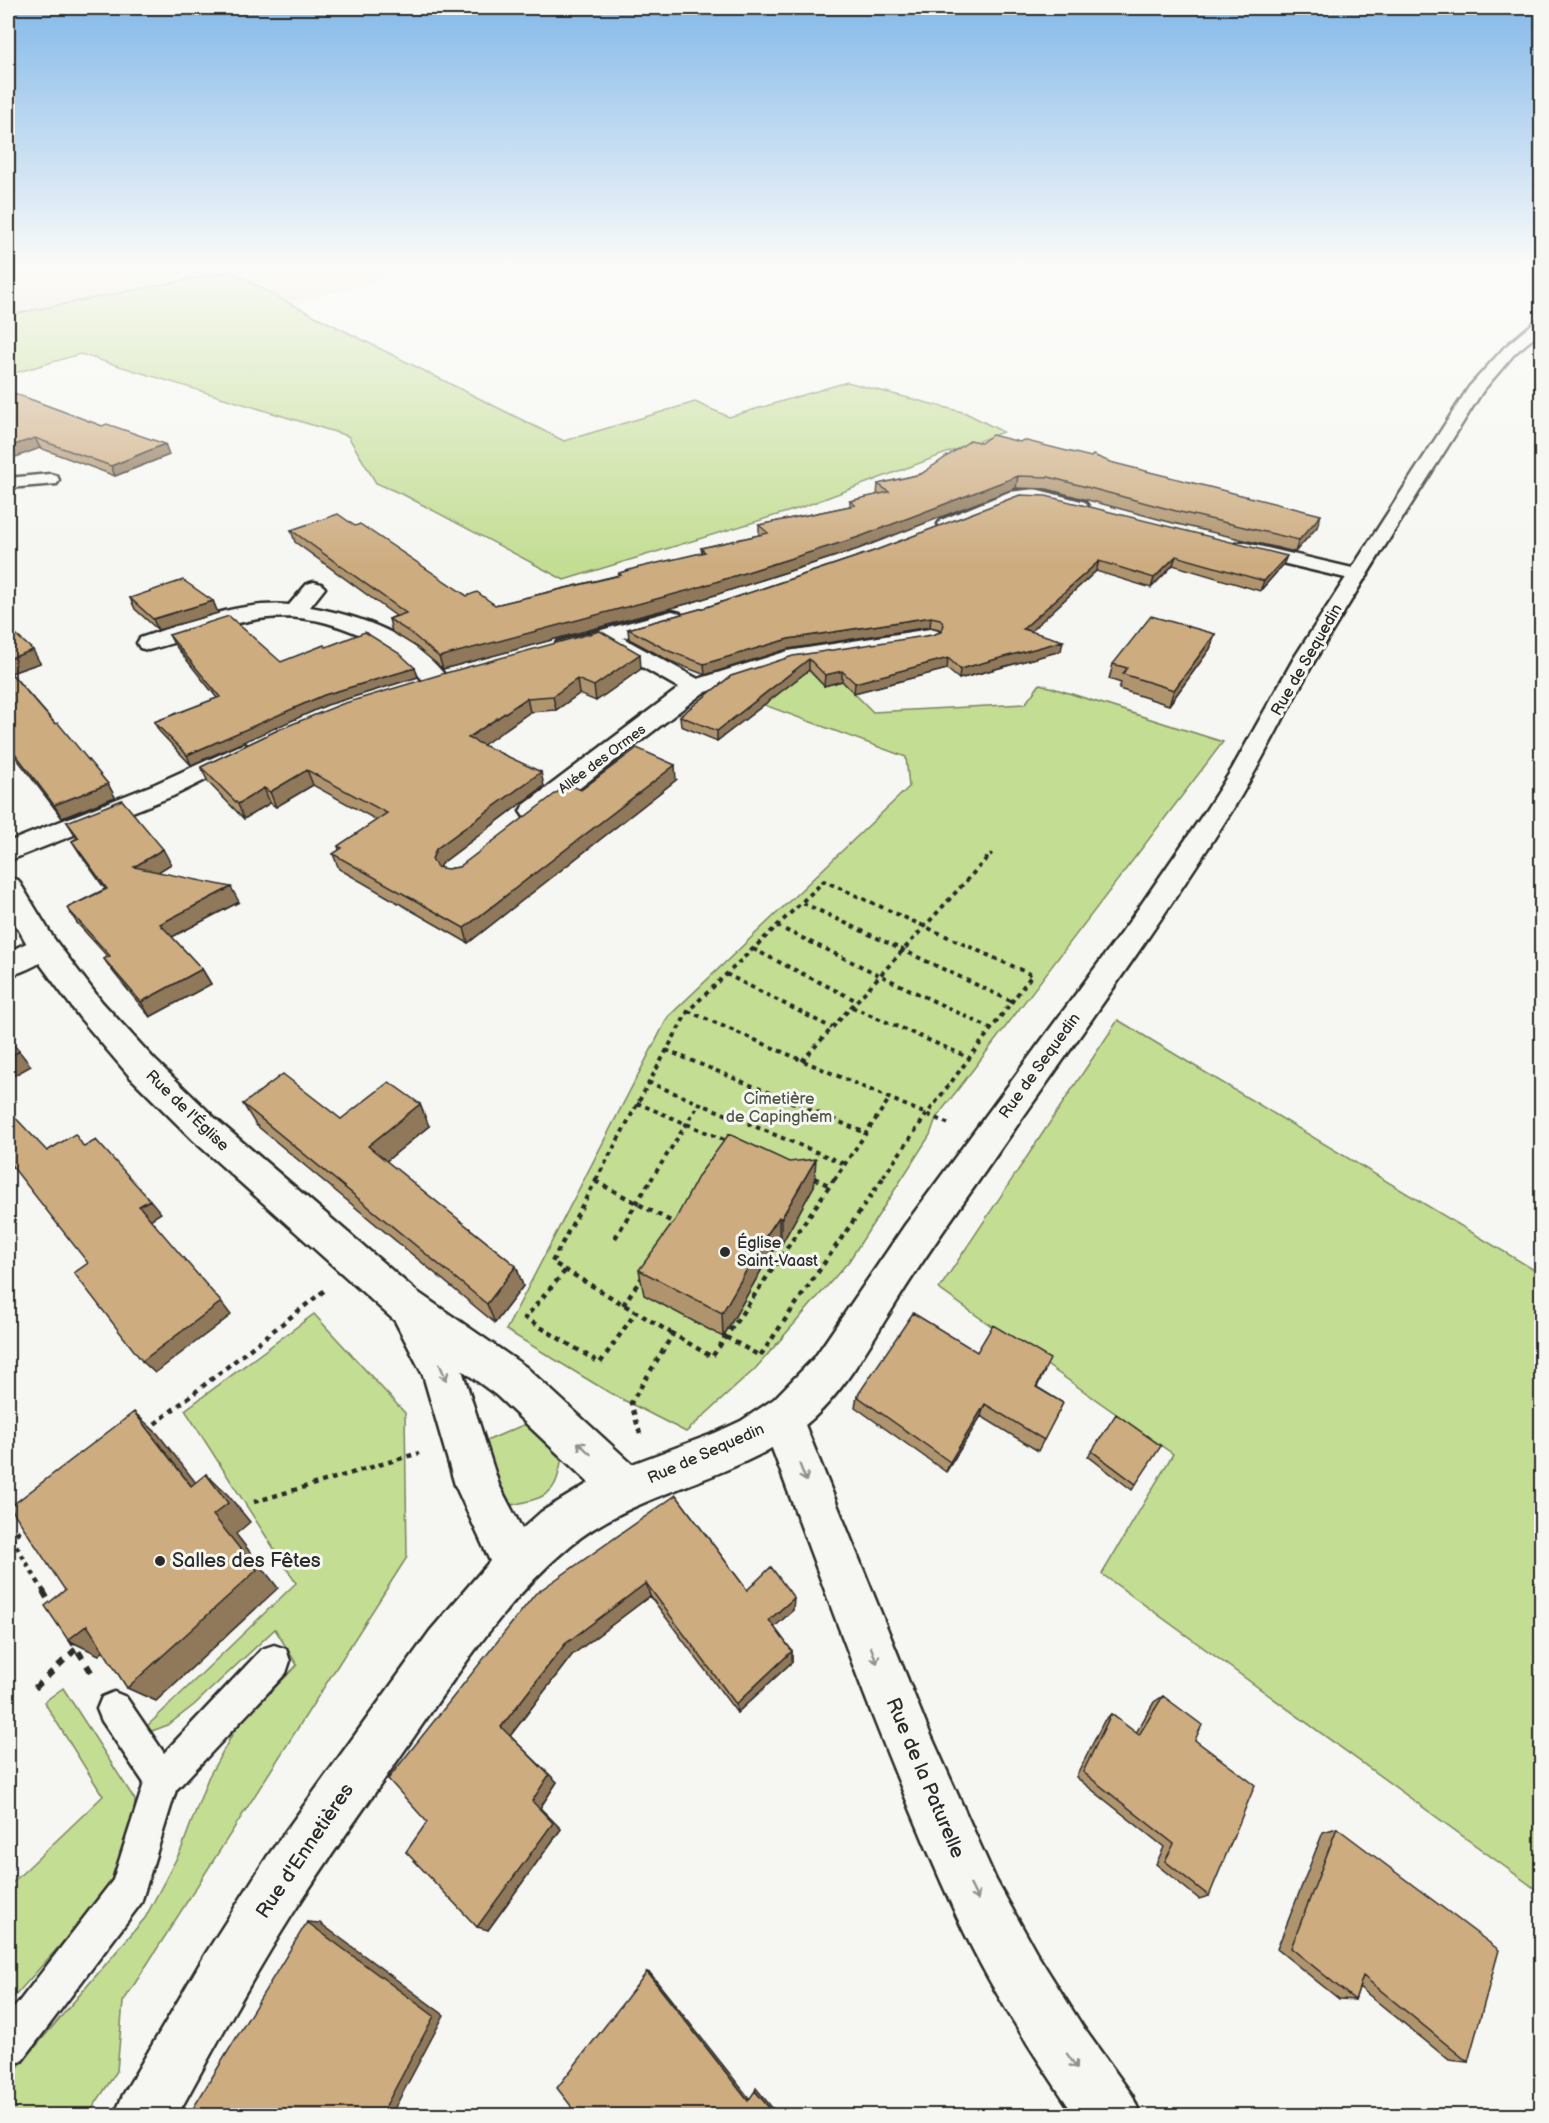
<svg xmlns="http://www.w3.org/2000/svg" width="1549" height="2123" viewBox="0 0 1549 2123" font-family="'Balsamiq Sans',sans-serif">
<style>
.built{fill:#eae0d0}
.green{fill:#c3dd93;stroke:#77845f;stroke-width:1.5}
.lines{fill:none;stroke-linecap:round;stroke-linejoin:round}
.lane-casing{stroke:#2b2b2b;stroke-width:5}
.street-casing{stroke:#2b2b2b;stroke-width:5}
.secondary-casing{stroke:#2b2b2b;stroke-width:5}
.path-far3{stroke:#2b2b2b;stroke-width:3;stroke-dasharray:3 3;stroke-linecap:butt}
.path-far2{stroke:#2b2b2b;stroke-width:4;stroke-dasharray:4.5 4.5;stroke-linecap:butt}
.path-far1{stroke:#2b2b2b;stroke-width:4.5;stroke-dasharray:5 5;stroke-linecap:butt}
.path{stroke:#2b2b2b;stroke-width:6;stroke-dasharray:8 8;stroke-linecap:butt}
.lane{fill:#f6f6f2;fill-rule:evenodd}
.street{fill:#f6f6f2;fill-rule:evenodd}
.secondary{fill:#f6f6f2;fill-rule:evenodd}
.wall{fill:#b0946e;stroke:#2b2b2b;stroke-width:1.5}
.shaded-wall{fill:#90785a;stroke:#2b2b2b;stroke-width:1.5}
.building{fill:#cdac80;stroke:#2b2b2b;stroke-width:1.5}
.oneway{stroke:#90908e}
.poi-dot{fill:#2b2b2b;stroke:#f6f6f2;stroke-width:2}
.labels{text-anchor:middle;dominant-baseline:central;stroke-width:6;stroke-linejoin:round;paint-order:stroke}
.far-street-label{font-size:14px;fill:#2b2b2b;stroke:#f6f6f2}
.street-label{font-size:16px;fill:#2b2b2b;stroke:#f6f6f2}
.park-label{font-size:16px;fill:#515845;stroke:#f6f6f2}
.poi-label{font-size:16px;fill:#2b2b2b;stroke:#f6f6f2;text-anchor:start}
.near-poi-label{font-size:20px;fill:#2b2b2b;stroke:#f6f6f2;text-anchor:start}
.near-street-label{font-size:20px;fill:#2b2b2b;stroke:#f6f6f2}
</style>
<rect width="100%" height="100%" fill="#f6f6f2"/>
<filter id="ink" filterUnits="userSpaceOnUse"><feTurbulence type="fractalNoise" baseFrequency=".0167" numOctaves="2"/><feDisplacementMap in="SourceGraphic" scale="12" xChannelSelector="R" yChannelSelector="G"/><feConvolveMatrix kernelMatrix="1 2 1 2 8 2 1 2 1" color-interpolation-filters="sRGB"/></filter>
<g filter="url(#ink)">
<!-- built -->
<path class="built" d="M8 267H438L289 303 230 271 8 315Z"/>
<!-- green -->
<path class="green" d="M230 271 289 303 564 441 695 402 729 417 847 382 966 413 1003 432 797 509 564 580 406 496 376 483 348 436 80 354 8 375V315Z
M800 662 824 686 842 681 873 712 1025 704 1040 684 1223 742 936 1118 930 1135 849 1261 755 1369 686 1432 610 1393 506 1330 668 1017 909 787 906 757 721 689Z
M1118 1020 1541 1274V1893L1102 1574 1173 1454 939 1289Z
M314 1314 405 1413 407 1557 123 2002 117 2071 88 2115 8 2116V2079L145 1918 181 1850 208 1778 237 1726 297 1665 275 1629 194 1705 168 1725 152 1731 144 1729 296 1583 185 1410Z
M530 1422 562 1455C557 1494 549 1497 512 1505L498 1492 484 1442Z
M63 1688 135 1800 133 1831 105 1895 14 1997 8 1986V1887L103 1796 44 1702Z"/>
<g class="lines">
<defs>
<path id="lane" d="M274 1645 286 1649 290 1661 286 1673 176 1790 141 1903 22 2061 8 2066V2016L113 1880 144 1783 102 1721 97 1709 102 1697 114 1692 126 1697 164 1753 262 1649Z"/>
<path id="street" d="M50 474 57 476 59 480 57 484 8 488V478Z
M1035 489 1085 502 1088 506 1085 510 1078 512C1060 507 1038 497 1019 501 997 507 963 534 941 528L938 524 941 520 1009 492Z
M1242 542 1365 571 1368 575 1365 579 1358 581 1235 552 1232 548 1235 544Z
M314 582 321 584 325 588 310 607C361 616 418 636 449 681L445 686C439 687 433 689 428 685 422 681 418 673 412 668 389 646 358 632 327 623 257 605 213 634 148 650L140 648 137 643 140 638C188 622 238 601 289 605L307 584Z
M672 611 680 613 683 618 680 623 623 638 698 679 788 651 930 629 938 631 941 636 938 641 930 643 792 664 703 693 542 817 533 819 524 817 520 811 524 805 679 688 602 644 565 654 557 652 554 647 557 642Z
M243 744 252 747 256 752 252 757 173 796 8 861V842L155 784Z
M43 935 54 939 58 946C49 961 24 972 8 976V952Z
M782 1399 797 1405 925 1722 996 1880 1039 1957 1083 2027 1132 2095 1141 2116H1075C1032 2052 989 1987 957 1917 883 1755 824 1586 761 1419L767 1405Z"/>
<path id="secondary" d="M1542 319V331L1515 353 1482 392C1427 480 1371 566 1318 655 1288 706 1264 759 1233 809 1152 937 1063 1059 977 1183 947 1225 918 1267 891 1311 871 1342 853 1375 829 1402 760 1481 649 1481 571 1545 506 1599 458 1673 411 1741 371 1799 330 1855 292 1915 251 1980 214 2048 177 2116H114L123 2095 206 1953 267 1857 430 1631 490 1561 455 1485 423 1375 395 1321 194 1141 131 1078 80 1018 32 953 8 911V878L18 880 54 939 102 1002 155 1060 218 1121 416 1291 526 1367 632 1464 715 1433 741 1421 774 1399 815 1357 905 1225 1129 922 1206 810 1232 769 1294 658 1469 387 1505 347 1537 320ZM462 1370 496 1395 589 1483 541 1512 522 1529 499 1485Z"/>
</defs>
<!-- lane casing -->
<use href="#lane" class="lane-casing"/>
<!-- street casing -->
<use href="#street" class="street-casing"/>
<!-- secondary casing -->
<use href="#secondary" class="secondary-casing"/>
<!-- path-far3 -->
<path class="path-far3" d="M986 860 994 851"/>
<!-- path-far2 -->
<path class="path-far2" d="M803 903 1013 1002
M777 926 992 1029
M753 949 857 1001
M726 974 832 1028
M852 1007 970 1058
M688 1011 949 1124
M666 1050 866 1133
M802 1061 987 858
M648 1082 845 1164
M637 1103 727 1141
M811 1177 817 1180
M596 1180 688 1011 824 881 1032 975 927 1114 881 1180
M651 1180 699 1104
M834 1180 890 1098"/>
<!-- path-far1 -->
<path class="path-far1" d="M597 1178 552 1262 673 1334
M814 1178 830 1186
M595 1181 678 1225
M615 1238 652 1178
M565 1271 525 1318 600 1363 636 1312
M623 1305 643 1276
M726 1337 760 1356 883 1178
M147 1430 325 1290
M640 1434 631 1403 673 1334 712 1357 835 1178
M254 1502 419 1453
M11 1537 44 1592
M8 1540 26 1526"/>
<!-- path -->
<path class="path" d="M43 1591 51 1605
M70 1638 93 1675
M35 1688 76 1649"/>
<!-- lane -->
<use href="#lane" class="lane"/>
<!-- street -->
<use href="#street" class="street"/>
<!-- secondary -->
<use href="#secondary" class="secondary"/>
</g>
<!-- wall -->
<path class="wall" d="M8 391 102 426 165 444 169 455 115 476 40 448Z
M1020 442 1110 462 1317 527 1295 552 1173 523 1047 489 1016 488 858 549 690 603 443 669 415 646 392 632 389 619 396 616 295 542 291 530 355 526 467 596 495 605 619 575V573L702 553 701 548 759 535V525L850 506V501L877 495 878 484 921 474 981 443Z
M1020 495 1283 565 1260 591 1173 565 1151 588 1096 571 1030 631 1061 651 959 679 947 669 854 693 842 681 824 686 809 670 717 741 681 726 680 716 731 676 932 635 941 632 939 629 930 627 788 649 705 675 670 661 629 639 628 629 707 607 874 551Z
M130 598 213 601 218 613 158 630 135 609Z
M8 628 40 663 11 673 108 784 115 797 62 818 8 747Z
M1215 634 1210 649 1169 705 1119 689 1121 683 1109 679 1113 664Z
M169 635 281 662 326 647 415 668 418 677 327 705 191 765 159 731 154 722 217 698 174 644Z
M641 669 596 701 579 694 556 710 530 712 483 745 544 786 441 864 439 868 447 869 459 867 581 790 676 780 468 943 339 869 333 854 339 850 338 846 377 820 313 785 276 807 270 803 244 819 208 782 201 767 280 729Z
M67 822 171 864 158 872 239 902 172 937 202 969 211 984 150 1017 114 973 104 959 108 957 77 923 67 908 105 889 81 855 72 841 77 838Z
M243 1104 341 1119 429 1126 386 1161 516 1266 523 1286 495 1323 256 1125Z
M814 1186 781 1245 779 1243 766 1262 723 1337 644 1295 639 1270Z
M977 1352 1045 1371 1037 1387 1063 1403 1038 1451 981 1416 946 1472 855 1407 857 1396Z
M1092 1451 1136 1484 1132 1490 1088 1456Z
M676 1495 747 1590 793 1610 774 1627 792 1651V1662L737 1713 650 1596 572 1655 510 1736 557 1782 540 1808 561 1829 488 1930 406 1852Z
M1163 1696 1195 1740 1209 1896 1199 1899 1156 1864 1164 1847 1076 1777 1104 1721 1111 1714 1136 1733 1154 1702Z
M1337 1828 1468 2062 1449 2060 1359 1987 1355 2000 1339 1999 1277 1949 1323 1832Z"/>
<!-- shaded-wall -->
<path class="shaded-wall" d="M35 438 40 448 8 460V447Z
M165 444 169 455 115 476 111 466Z
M1018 476 1016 488 858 549 690 603 443 669 439 657Z
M1321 515 1317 527 1295 552 1299 540Z
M1176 556 1173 565 1151 588 1154 578Z
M1287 556 1283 565 1260 591 1264 581Z
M1099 561 1096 571 1022 639 1023 629Z
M213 601 218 613 158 630 153 619Z
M931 617 930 627 788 649 705 675 704 664 788 639Z
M1215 634 1210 649 1169 705 1174 690Z
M1063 641 1061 651 959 679 960 669Z
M33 650 40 663 8 674V659Z
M640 654 641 669 596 701 594 686Z
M948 658 947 669 854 693 855 683Z
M809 659V670L717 741V731Z
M415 668 418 677 327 705 191 765 187 755 324 695Z
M842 671V681L824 686 825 675Z
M577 679 579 694 556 710 553 696Z
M527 698 530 712 472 753 468 738Z
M675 765 676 780 468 943 464 928Z
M307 770 313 785 276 807 270 792Z
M541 772 544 786 441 864 436 874 432 859 436 849Z
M108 784 115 797 62 818 54 805Z
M264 788 270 803 244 819 238 804Z
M163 849 171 864 142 882 134 867Z
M231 887 239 902 168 939 160 924Z
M202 969 211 984 150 1017 141 1002Z
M19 1051 31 1066 8 1079V1058Z
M420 1104 429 1126 379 1167 368 1146Z
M816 1159 814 1186 781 1245V1219Z
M8 1160 13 1166 8 1170Z
M150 1200 161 1213 150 1220 139 1206Z
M779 1217V1243L766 1262 723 1337 722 1313 766 1236Z
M516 1266 523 1286 495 1323 487 1304Z
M221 1302 231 1315 155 1373 142 1361Z
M985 1404 981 1416 946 1472 950 1462Z
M134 1412 158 1434 214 1506 191 1486Z
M206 1474 228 1495 250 1522 236 1534 278 1588 156 1701 127 1688Z
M646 1583 650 1596 572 1655 510 1736 557 1782 540 1808 561 1829 488 1930 477 1927 532 1801 501 1727 565 1644Z
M794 1598 793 1610 769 1632V1620Z
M87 1625 116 1640 99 1655 68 1640Z
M792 1651V1662L737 1713 736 1704Z
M307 1922 320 1923 444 2015 391 2115H381Z
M647 1972 650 1973 749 2098 748 2101Z
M756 2088 778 2115H775L755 2091Z"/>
<!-- building -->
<path class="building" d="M8 391 102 426 107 424 165 444 111 466 35 438 8 447Z
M992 435 1020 442 1023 440 1091 457 1093 455 1110 462 1321 515 1299 540 1176 511 1049 477 1018 476 859 537 690 590 439 657 411 633 389 619 406 613 291 530 338 514 355 526 360 524 467 596 477 592 495 605 621 575 619 573 636 568 705 552 701 548 768 533 759 525 855 505 850 501 889 492 878 484 921 474 971 440 981 443Z
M1020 495 1046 496 1287 556 1264 581 1176 556 1154 578 1099 561 1023 629 1063 641 960 669 948 658 855 683 842 671 825 675 809 659 717 731 680 716 731 676 793 656 932 635 941 632 944 625 940 619 931 617 788 639 704 664 669 651 628 629 707 607 874 551Z
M183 580 213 601 153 619 130 598Z
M229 616 281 662 324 645 326 647 365 632 400 654 415 668 324 695 187 755 154 722 220 697 169 635Z
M1151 616 1215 634 1174 690 1123 674 1127 668 1113 664Z
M8 628 33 650 8 659Z
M600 631 640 654 594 686 577 679 553 696 527 698 468 738 541 772 436 849 432 859 437 867 447 869 459 867 568 784 581 790 637 748 675 765 464 928 333 854 342 848 338 846 387 813 307 770 270 792 264 788 238 804 201 767 280 729 342 704 442 674Z
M8 670 55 724 58 723 108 784 54 805 8 744Z
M122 800 163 849 134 867 231 887 160 924 202 969 141 1002 104 959 110 956 67 908 107 889 72 841 79 838 67 822Z
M8 1038 19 1051 8 1058Z
M283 1074 341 1119 389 1082 420 1104 368 1146 516 1266 487 1304 243 1104Z
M8 1110 47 1151 75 1134 84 1147 96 1140 150 1200 139 1206 221 1302 142 1361 74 1273 88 1263 8 1161Z
M729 1134 789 1162 816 1159 781 1219 779 1217 766 1236 722 1313 639 1270 675 1220 699 1175Z
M913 1313 977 1352 993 1325 1050 1359 1036 1387 1063 1403 1044 1440 985 1404 950 1462 857 1396Z
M134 1412 191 1486 206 1474 228 1503 213 1515 257 1570 127 1688 87 1625 68 1640 45 1606 65 1590 10 1507Z
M1116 1414 1161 1446 1136 1484 1092 1451Z
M676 1495 747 1590 771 1567 794 1598 769 1620 792 1651 736 1704 646 1583 565 1644 501 1727 549 1775 532 1801 553 1823 477 1927 406 1852 427 1822 388 1779 535 1594Z
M1163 1696 1202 1725 1195 1740 1255 1785 1209 1896 1165 1861 1174 1844 1083 1772 1111 1714 1139 1735Z
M1337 1828 1499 1950 1468 2062 1363 1976 1355 2000 1291 1948Z
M307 1922 434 2016 381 2115H189Z
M647 1972 748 2101 755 2091 775 2115H578L557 2088Z"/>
<!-- one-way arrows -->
<defs><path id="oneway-shaft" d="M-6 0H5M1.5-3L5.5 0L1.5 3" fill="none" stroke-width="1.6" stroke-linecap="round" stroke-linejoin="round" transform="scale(1.5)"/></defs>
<g class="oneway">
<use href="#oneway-shaft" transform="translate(443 1372) rotate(67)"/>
<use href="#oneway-shaft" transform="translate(584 1448) rotate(-137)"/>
<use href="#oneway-shaft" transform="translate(803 1473) rotate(69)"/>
<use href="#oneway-shaft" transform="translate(874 1655) rotate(69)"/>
<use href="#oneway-shaft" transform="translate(974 1892) rotate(64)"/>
<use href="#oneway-shaft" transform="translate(1072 2061) rotate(55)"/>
</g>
</g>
<!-- sky -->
<linearGradient id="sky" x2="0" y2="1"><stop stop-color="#84b9e9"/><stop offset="0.47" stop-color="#fbfbf9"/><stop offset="1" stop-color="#fbfbf9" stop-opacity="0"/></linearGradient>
<rect width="1549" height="565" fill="url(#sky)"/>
<!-- markers -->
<g class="poi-dot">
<circle cx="725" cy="1252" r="6"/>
<circle cx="160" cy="1561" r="6"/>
</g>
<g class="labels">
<!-- far-street labels -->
<g class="far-street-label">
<text transform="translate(602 759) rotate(-37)">Allée des Ormes</text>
</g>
<!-- street labels -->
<g class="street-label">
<text transform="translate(1307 660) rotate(-60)">Rue de Sequedin</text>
<text transform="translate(1040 1066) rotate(-54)">Rue de Sequedin</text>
<text transform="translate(187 1111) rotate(44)">Rue de l'Église</text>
<text transform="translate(706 1454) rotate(-24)">Rue de Sequedin</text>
</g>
<!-- park labels -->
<g class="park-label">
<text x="779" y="1099">Cimetière<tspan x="779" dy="18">de Capinghem</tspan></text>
</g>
<!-- poi labels -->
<g class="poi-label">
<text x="737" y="1243">Église<tspan x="737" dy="18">Saint-Vaast</tspan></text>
</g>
<!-- near-poi labels -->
<g class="near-poi-label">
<text x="172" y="1561">Salles des Fêtes</text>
</g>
<!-- near-street labels -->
<g class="near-street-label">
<text transform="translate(925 1778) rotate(67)">Rue de la Paturelle</text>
<text transform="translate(305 1851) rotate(-56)">Rue d'Ennetières</text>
</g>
</g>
<!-- margin -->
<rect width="1549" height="2123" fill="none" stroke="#f6f6f2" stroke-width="30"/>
<rect x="15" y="15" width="1519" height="2093" fill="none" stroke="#2b2b2b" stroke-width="2" filter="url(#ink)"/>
</svg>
